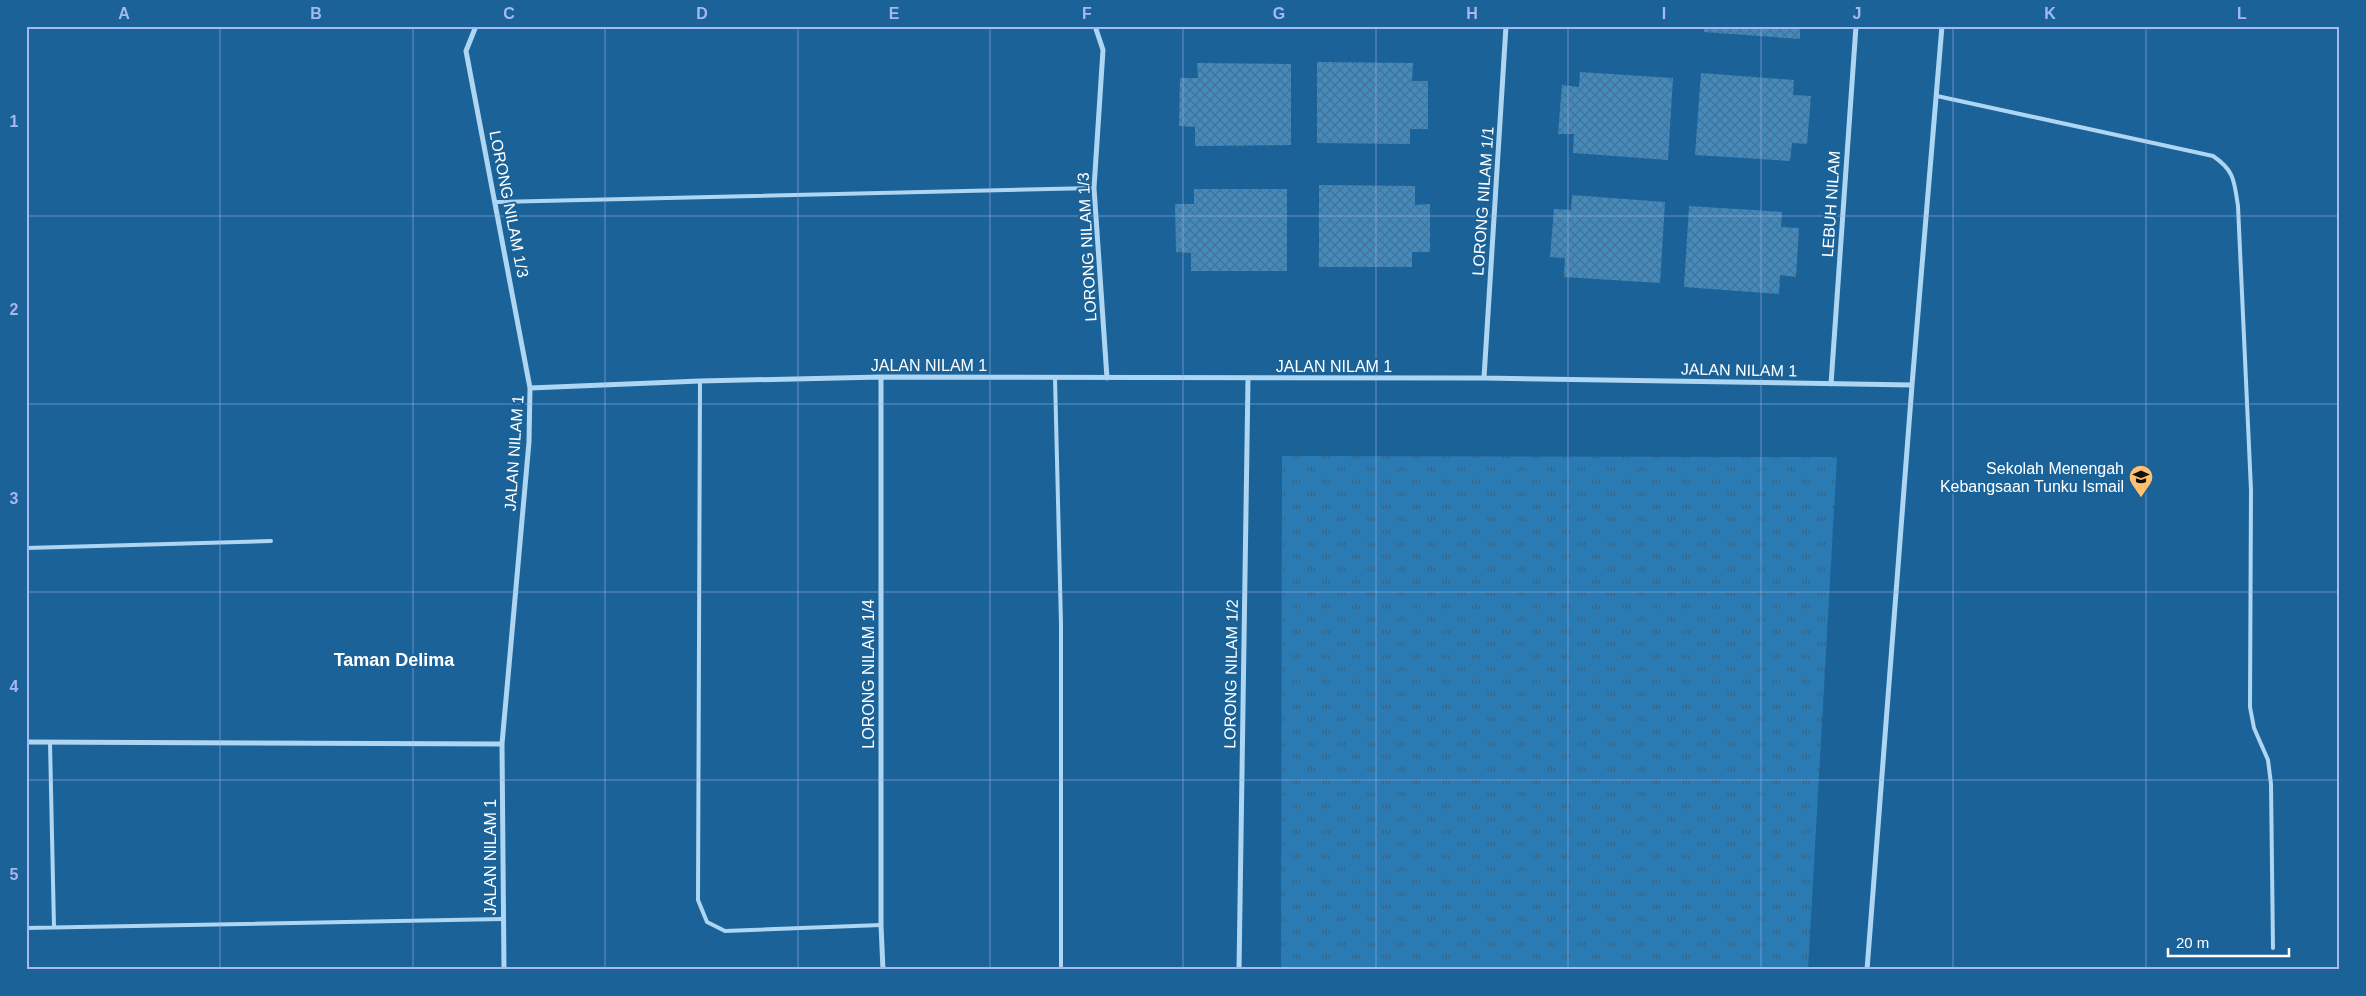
<svg xmlns="http://www.w3.org/2000/svg" width="2366" height="996" viewBox="0 0 2366 996" font-family="Helvetica,sans-serif">
<style>
.grass{fill:url(#grass-tufts)}
.building{fill:url(#building-cross-hatch)}
.lines{fill:none;stroke-linecap:round;stroke-linejoin:round}
.service{stroke:#aed5f1;stroke-width:4}
.minor{stroke:#aed5f1;stroke-width:5}
.grid{fill:none;stroke:#a5b8ef;stroke-width:1;stroke-opacity:0.55}
.labels{text-anchor:middle;dominant-baseline:central;stroke-width:4;stroke-linejoin:round;paint-order:stroke}
.street-label{font-size:16px;fill:#fff;stroke:#1a6298}
.poi-label{font-size:16px;fill:#fff;stroke:#1a6298;text-anchor:end}
.neighbourhood-label{font-size:18px;font-weight:bold;fill:#fff;stroke:#1a6298}
.neatline{fill:none;stroke:#a5b8ef;stroke-width:2}
.grid-label{font-size:16px;text-anchor:middle;font-weight:bold;fill:#a5b8ef}
</style>
<defs>
<pattern id="grass-tufts" width="24" height="20" patternUnits="userSpaceOnUse" patternTransform="scale(1.25)"><rect width="24" height="20" fill="#2a7bb4"/><path d="M3 7l-1-3M5 7V3M7 7l1-3M15 17l-1-3M17 17v-4M19 17l1-3" fill="none" stroke="#3b6480"/></pattern>
<pattern id="building-cross-hatch" width="8" height="8" patternUnits="userSpaceOnUse" patternTransform="scale(1.25)"><rect width="8" height="8" fill="#438bbf"/><path d="M0 0l8 8M0 8l8-8" fill="none" stroke="#477291"/></pattern>
</defs>
<rect width="100%" height="100%" fill="#1a6298"/>
<!-- grass -->
<path class="grass" d="M1282 456 1837 457 1808 970H1281Z"/>
<!-- building -->
<path class="building" d="M1704 26H1800V39L1704 32Z
M1317 62 1413 63 1412 81H1428V129H1410V144L1317 143Z
M1197 63 1291 64V145L1195 146V127L1179 126 1180 78H1198Z
M1580 72 1673 78 1668 160 1573 153 1574 134H1558L1562 85 1579 87Z
M1701 73 1794 80 1793 95 1811 96 1807 144 1792 143 1790 161 1695 155Z
M1319 185 1415 186V205L1430 204V252H1412V267H1319Z
M1194 189H1287V271H1191V253L1176 252 1175 204H1194Z
M1572 195 1665 202 1660 283 1564 277 1565 258 1550 257 1554 209 1571 210Z
M1689 206 1782 212 1781 227 1799 228 1796 277 1780 275 1779 294 1684 287Z"/>
<g class="lines">
<!-- service -->
<path class="service" d="M1937 96 2213 156C2235 171 2234 181 2238 206L2251 490 2250 707 2254 728 2268 760 2271 784 2273 948
M496 202 1094 188
M1055 378 1061 624V970
M700 381 698 900 707 922 725 931 881 925
M26 548 271 541
M50 743 54 927
M26 928 503 919"/>
<!-- minor -->
<path class="minor" d="M476 26 466 51 530 388 529 442 502 744 504 970
M1095 26 1103 50 1094 188 1107 378
M881 377V925L883 970
M1484 378 1506 26
M1831 384 1856 26
M530 388 700 381 881 377 1484 378 1912 385
M26 742 502 744
M1239 970 1248 379
M1867 970 1912 385 1942 26"/>
</g>
<!-- grid -->
<path class="grid" d="M220 26V970M413 26V970M605 26V970M798 26V970M990 26V970M1183 26V970M1376 26V970M1568 26V970M1761 26V970M1953 26V970M2146 26V970M26 216H2340M26 404H2340M26 592H2340M26 780H2340"/>
<!-- icons -->
<defs>
<symbol id="school-pin" viewBox="-11 -11 22 30"><path d="M0 17L-7.5 6A9.5 9.5 0 1 1 7.5 6Z" fill="#ffc16e" stroke="#1a6298"/><path d="M0-5L7-2L0 1L-7-2ZM-4 1L0 2.5L4 1V4Q0 6-4 4Z" fill="#111"/></symbol>
</defs>
<g fill-rule="evenodd">
<use href="#school-pin" x="2127" y="463" width="28" height="38"/>
</g>
<g class="labels">
<!-- street labels -->
<g class="street-label">
<text transform="translate(1483 201) rotate(-86)">LORONG NILAM 1/1</text>
<text transform="translate(509 204) rotate(79)">LORONG NILAM 1/3</text>
<text transform="translate(1831 204) rotate(-86)">LEBUH NILAM</text>
<text transform="translate(1087 247) rotate(-93)">LORONG NILAM 1/3</text>
<text x="929" y="365">JALAN NILAM 1</text>
<text x="1334" y="366">JALAN NILAM 1</text>
<text transform="translate(1739 370) rotate(1)">JALAN NILAM 1</text>
<text transform="translate(514 453) rotate(-86)">JALAN NILAM 1</text>
<text transform="translate(868 674) rotate(-90)">LORONG NILAM 1/4</text>
<text transform="translate(1231 674) rotate(-89)">LORONG NILAM 1/2</text>
<text transform="translate(490 857) rotate(-90)">JALAN NILAM 1</text>
</g>
<!-- poi labels -->
<g class="poi-label">
<text x="2124" y="468">Sekolah Menengah<tspan x="2124" dy="18">Kebangsaan Tunku Ismail</tspan></text>
</g>
<!-- neighbourhood labels -->
<g class="neighbourhood-label">
<text x="394" y="660">Taman Delima</text>
</g>
</g>
<!-- border -->
<rect width="2366" height="996" fill="none" stroke="#1a6298" stroke-width="55"/>
<!-- scale -->
<path d="M2168 948v8h121v-8" fill="none" stroke="#ffffff" stroke-width="2.5"/>
<text x="2176" y="948" font-size="15" fill="#ffffff" stroke="#1a6298" stroke-width="4" paint-order="stroke">20 m</text>
<rect x="28" y="28" width="2310" height="940" class="neatline"/>
<g class="grid-label">
<text x="124" y="19">A</text>
<text x="316" y="19">B</text>
<text x="509" y="19">C</text>
<text x="702" y="19">D</text>
<text x="894" y="19">E</text>
<text x="1087" y="19">F</text>
<text x="1279" y="19">G</text>
<text x="1472" y="19">H</text>
<text x="1664" y="19">I</text>
<text x="1857" y="19">J</text>
<text x="2050" y="19">K</text>
<text x="2242" y="19">L</text>
<text x="14" y="127">1</text>
<text x="14" y="315">2</text>
<text x="14" y="504">3</text>
<text x="14" y="692">4</text>
<text x="14" y="880">5</text>
</g>
</svg>
